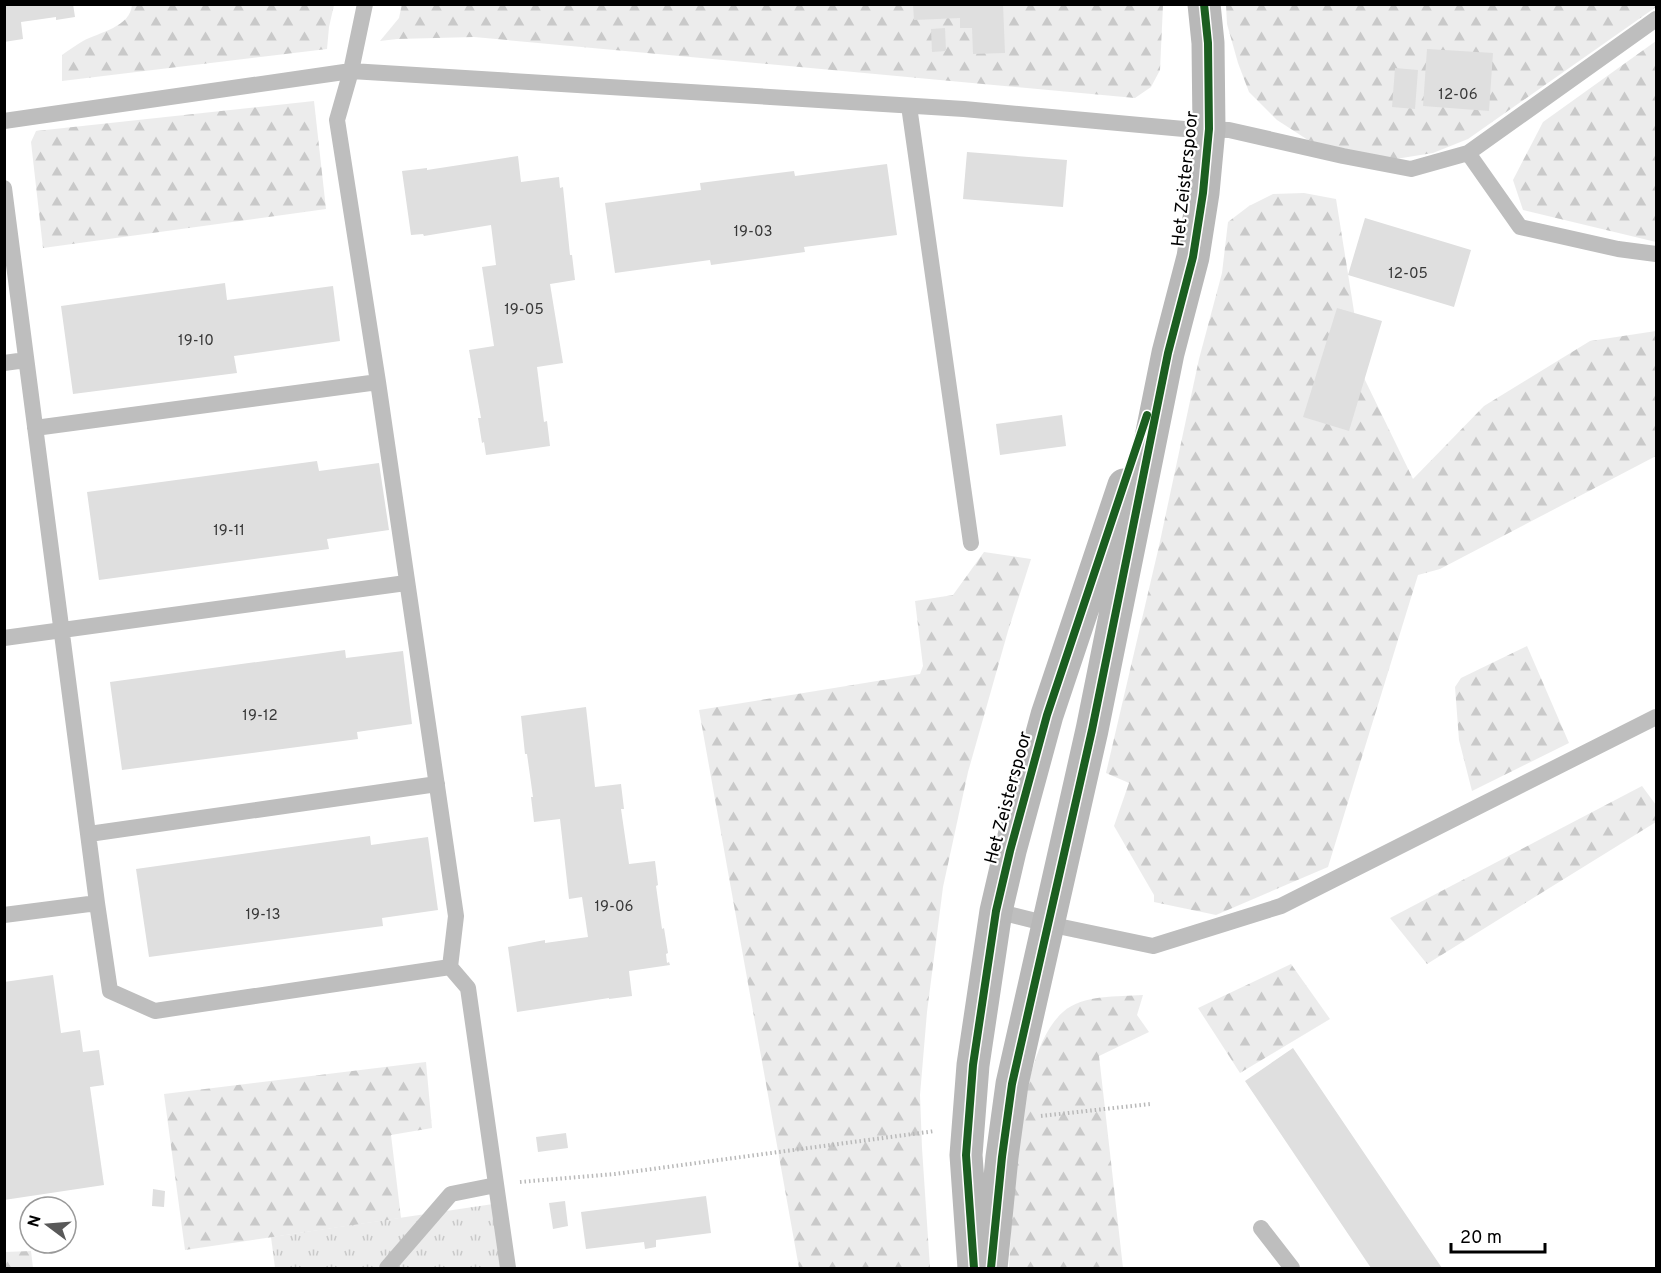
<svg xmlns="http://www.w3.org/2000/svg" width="1661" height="1273" viewBox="0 0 1661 1273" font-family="Overpass,sans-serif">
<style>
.grass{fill:url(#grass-tufts)}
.forest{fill:url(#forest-firs)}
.building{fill:#dfdfdf}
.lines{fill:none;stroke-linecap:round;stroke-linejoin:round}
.path{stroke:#b9b9b9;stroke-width:4;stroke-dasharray:1.5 3;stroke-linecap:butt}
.lane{stroke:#bebebe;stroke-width:16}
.secondary{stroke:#b8b8b8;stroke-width:33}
.cycleway-casing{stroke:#fff;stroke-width:11}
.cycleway{stroke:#1b5e20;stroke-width:8}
.labels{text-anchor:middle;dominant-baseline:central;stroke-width:4.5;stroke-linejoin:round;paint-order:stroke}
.number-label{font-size:15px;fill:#383838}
.street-label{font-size:18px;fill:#000;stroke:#fff}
</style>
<defs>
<pattern id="grass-tufts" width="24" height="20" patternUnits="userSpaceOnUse" patternTransform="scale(1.5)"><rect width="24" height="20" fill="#ececec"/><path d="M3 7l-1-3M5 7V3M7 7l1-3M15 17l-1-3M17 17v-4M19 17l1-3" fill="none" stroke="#c9c9c9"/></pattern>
<pattern id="forest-firs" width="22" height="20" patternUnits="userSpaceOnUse" patternTransform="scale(1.5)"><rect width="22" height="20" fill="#ececec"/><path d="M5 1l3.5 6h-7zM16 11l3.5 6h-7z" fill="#c9c9c9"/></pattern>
</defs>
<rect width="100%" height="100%" fill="#fff"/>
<!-- grass -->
<path class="grass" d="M500 1203 508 1268H275L271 1237Z"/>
<!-- forest -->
<path class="forest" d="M402 4 1163 5 1160 70 1151 87 1135 98 474 37 397 39 380 41 399 18Z
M1656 4V7L1468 139 1433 153 1383 161 1308 140 1277 120 1249 92 1238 63 1227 24 1226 5Z
M132 5V4L334 5 329 27 327 49 62 81V55C69 50 76 45 83 41 100 32 130 27 132 5Z
M1656 41V242L1523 210 1513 180 1543 122Z
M314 101 326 209 43 248 31 142 36 131Z
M1304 193 1336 199 1365 380 1413 479 1484 406 1590 341 1656 331V456L1440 569 1418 575 1328 867 1216 915 1154 902V895L1114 826 1129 783 1106 773 1159 546 1199 359 1222 273 1228 222 1249 206 1273 194Z
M984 552 1031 559 1008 631 968 772 943 887 927 1012 920 1095 922 1148 930 1268H799L699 710 920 674 923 666 915 601 953 595Z
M1527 646 1569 743 1472 791 1459 740 1455 687 1461 678Z
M1642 786 1656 805V822L1427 964 1390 918Z
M1291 964 1330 1019 1240 1073 1198 1008Z
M1143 995 1137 1015 1149 1032 1099 1056 1123 1268H1009C1013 1206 1015 1054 1063 1012 1083 994 1118 997 1143 995Z
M426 1062 432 1128 391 1135 401 1218 185 1250 164 1094Z
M31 1251 33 1268H5V1252Z"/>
<!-- building -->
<path class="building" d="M4 4H73L75 17 56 20V17L21 22 23 39 4 42Z
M913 4H1003L1005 53 973 54 972 28H960V18L914 20Z
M945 28 946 51 932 52 931 29Z
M1427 49 1493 53 1489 111 1423 106Z
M1395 68 1418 70 1415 109 1392 107Z
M967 152 1067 160 1063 207 963 199Z
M518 156 521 182 559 177 560 188 563 187 570 255H572L575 280 550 284 563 363 537 367 544 422 547 421 550 446 486 455 484 442 482 443 478 418H481L469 350 494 346 482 267 496 265 491 225 424 236 423 234 411 235 402 171 427 168V170Z
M887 164 897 235 804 247 805 252 711 265 710 260 615 273 605 203 701 190 700 183 794 171 795 176Z
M1365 218 1471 250 1454 307 1348 275Z
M225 283 227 300 333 286 340 341 234 356 237 373 73 394 61 306Z
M1337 308 1382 321 1349 431 1303 417Z
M1062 415 1066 446 1000 455 996 424Z
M317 461 319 471 379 463 389 530 327 539 329 549 99 580 87 492Z
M345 650 346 658 403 651 412 724 357 732 358 739 122 770 110 682Z
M586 707 595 787 621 784 624 809H621L629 864 655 861 658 885 656 886 662 929 664 928 668 953 666 954 667 963 669 962 670 965 629 971 632 996 609 999V998L517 1012 508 947 545 940V943L588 937 582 897 569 899 560 819 534 822 531 797H533L527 754H525L521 716Z
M370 836 371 845 428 837 438 910 382 918 383 926 149 957 136 869Z
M53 975 61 1033 80 1030 83 1052 99 1050 104 1085 90 1087 104 1185 4 1200V982Z
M1293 1048 1442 1268H1371L1245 1081Z
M566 1133 568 1148 538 1152 536 1137Z
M153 1189 165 1191 164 1207 152 1206Z
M706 1196 711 1233 656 1240V1247L645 1249 644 1242 586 1249 581 1212Z
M565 1201 568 1226 553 1229 549 1203Z"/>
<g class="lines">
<!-- path -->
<path class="path" d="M1041 1116 1150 1104
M520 1182 615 1174 935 1131"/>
<!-- lane -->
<path class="lane" d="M909 106 971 543
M4 121 351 71 964 109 1184 129 1229 130 1343 156 1411 169 1468 153 1656 19
M1468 153 1520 227 1618 249 1656 254
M4 188 97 903 110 991 155 1011 450 967 456 916 378 382 337 120 351 71 365 4
M4 363 26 360
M35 428 378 382
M4 638 406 583
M89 834 437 784
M996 911 1048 924 1153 946 1281 906 1656 717
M4 915 97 903
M450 967 468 988 508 1268
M1261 1228 1292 1268
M387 1268 451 1194 496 1185"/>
<!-- secondary -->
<path class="secondary" d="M974 1268 966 1155 973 1065 996 911 1010 851 1047 715 1124 485
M991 1268 1002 1157 1012 1084 1092 730 1168 353 1193 257 1203 193 1209 129 1208 43 1204 4"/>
<defs>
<path id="cycleway" d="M974 1268 966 1155 973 1065 996 911 1010 851 1047 715 1147 415
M991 1268 1002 1157 1012 1084 1092 730 1168 353 1193 257 1203 193 1209 129 1208 43 1204 4"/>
</defs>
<!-- cycleway casing -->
<use href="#cycleway" class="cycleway-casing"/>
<!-- cycleway -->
<use href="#cycleway" class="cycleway"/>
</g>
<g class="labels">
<!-- number labels -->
<g class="number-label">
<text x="1458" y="95">12-06</text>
<text x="753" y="232">19-03</text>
<text x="1408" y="274">12-05</text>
<text x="524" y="310">19-05</text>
<text x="196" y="341">19-10</text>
<text x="229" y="531">19-11</text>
<text x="260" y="716">19-12</text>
<text x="614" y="907">19-06</text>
<text x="263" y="915">19-13</text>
</g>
<!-- street labels -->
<g class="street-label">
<text transform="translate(1186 179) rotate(-84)">Het Zeisterspoor</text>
<text transform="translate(1009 798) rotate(-75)">Het Zeisterspoor</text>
</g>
</g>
<!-- border -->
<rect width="1661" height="1273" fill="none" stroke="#000000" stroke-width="12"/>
<!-- north arrow -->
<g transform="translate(48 1225) rotate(286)"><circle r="28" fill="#ffffff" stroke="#999999" stroke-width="1.5"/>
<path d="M0-4.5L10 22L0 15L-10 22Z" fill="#595959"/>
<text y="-9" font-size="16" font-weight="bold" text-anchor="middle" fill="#000000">N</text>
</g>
<!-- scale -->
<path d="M1451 1243v9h94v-9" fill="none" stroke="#000000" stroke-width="3"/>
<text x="1460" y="1243" font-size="18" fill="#000000" stroke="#ffffff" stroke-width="4.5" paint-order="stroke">20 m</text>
</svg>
